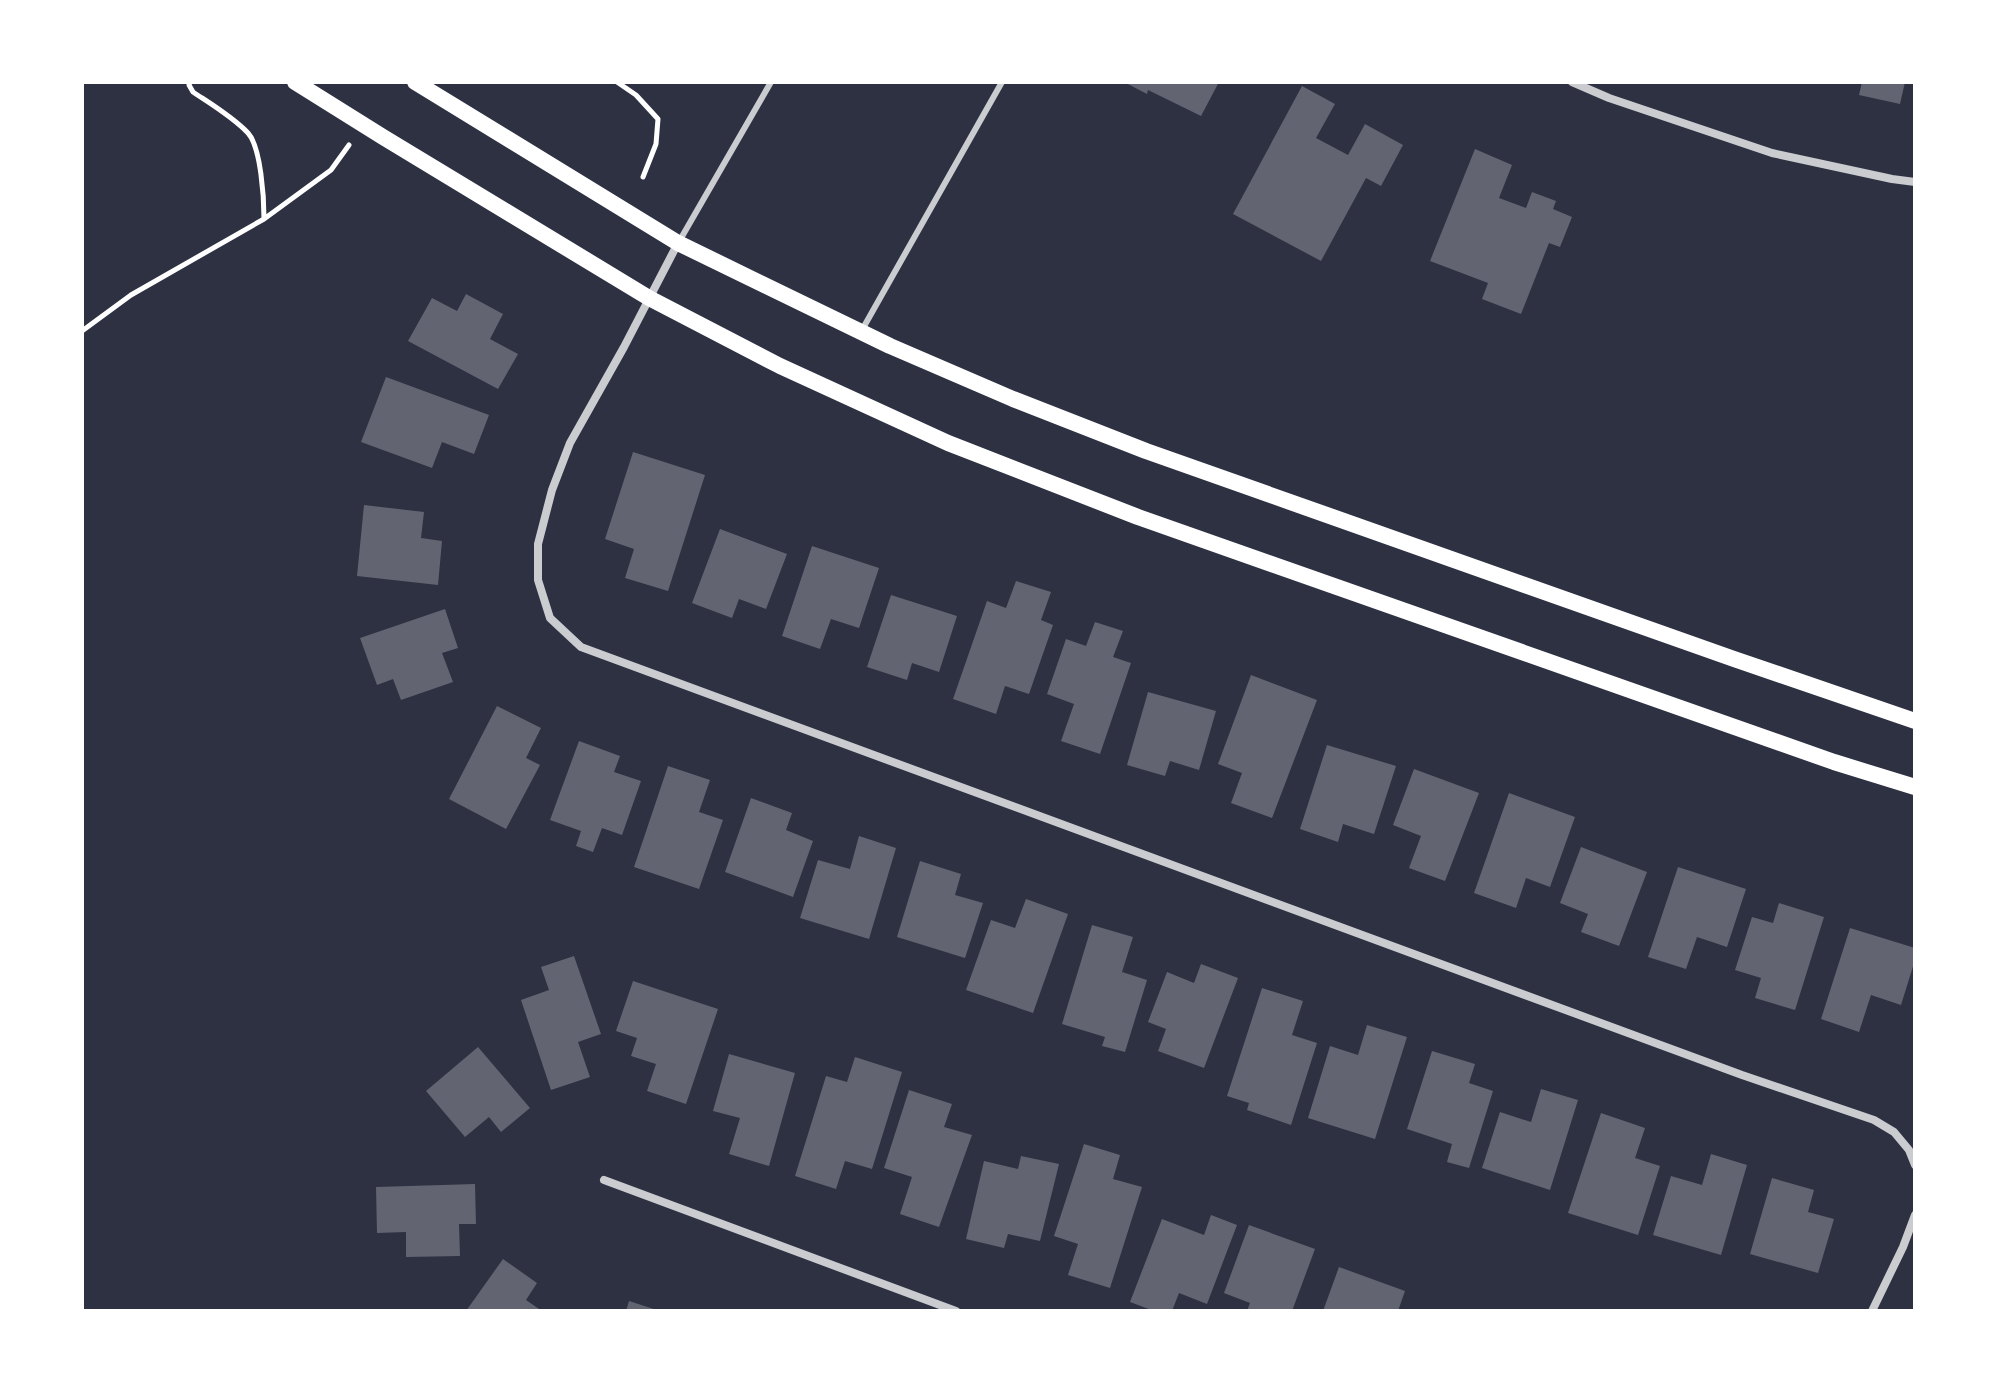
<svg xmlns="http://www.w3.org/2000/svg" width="1997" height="1393" viewBox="0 0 1997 1393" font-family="'Varela Round',sans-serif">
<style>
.building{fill:#626471}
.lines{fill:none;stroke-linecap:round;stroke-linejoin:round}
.path{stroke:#fff;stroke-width:5}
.service{stroke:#caccd0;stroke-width:6}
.minor{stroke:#caccd0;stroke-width:8}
.secondary{stroke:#fff;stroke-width:16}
</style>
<rect width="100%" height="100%" fill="#2d3142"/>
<!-- building -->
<path class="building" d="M1124 82H1219L1201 116 1148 90 1147 94Z
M1862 82H1905L1900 104 1859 95Z
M1302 86 1335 104 1316 138 1348 155 1365 124 1403 145 1381 186 1366 178 1321 261 1233 214Z
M1475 149 1512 165 1499 198 1526 208 1532 192 1556 201 1553 209 1572 217 1560 247 1549 243 1521 314 1482 299 1488 283 1430 261Z
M466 294 503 314 490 339 518 354 498 389 408 341 432 298 457 311Z
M386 377 489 415 474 454 442 442 432 468 361 442Z
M633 452 705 475 668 591 625 578 634 549 605 539Z
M364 505 424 512 421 538 442 541 438 585 357 576Z
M720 529 787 554 766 609 739 599 732 618 692 603Z
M812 546 879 568 859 628 831 619 820 649 782 636Z
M1016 581 1051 592 1041 620 1053 625 1029 694 1005 686 996 714 953 699 987 601 1006 608Z
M891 595 957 616 939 672 912 663 907 680 867 667Z
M445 609 458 648 442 653 453 682 401 700 393 679 377 685 360 638Z
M1095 622 1123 631 1113 657 1131 663 1100 754 1061 741 1074 704 1047 694 1066 639 1086 646Z
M1251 675 1317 700 1272 818 1231 803 1242 773 1218 764Z
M1148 692 1216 711 1199 770 1170 761 1165 776 1127 765Z
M497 706 541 728 526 758 540 765 506 829 449 799Z
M579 741 620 756 614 772 641 781 622 835 602 828 593 852 576 846 581 831 550 820Z
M1327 745 1396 766 1374 834 1343 824 1338 842 1300 829Z
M668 766 710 780 699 812 723 820 699 889 634 867Z
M1414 769 1479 793 1445 881 1409 868 1421 836 1393 825Z
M1509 793 1575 817 1550 887 1526 878 1516 908 1474 893Z
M751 798 792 813 786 830 813 841 793 897 725 872Z
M859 836 896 848 869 939 800 918 818 860 850 869Z
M1581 847 1647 872 1619 946 1581 932 1588 914 1560 903Z
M920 861 961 874 955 895 983 903 965 958 897 937Z
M1678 867 1746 889 1727 947 1697 937 1686 969 1648 957Z
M1026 899 1068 914 1033 1013 966 990 991 920 1015 928Z
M1779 903 1824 917 1795 1010 1755 998 1761 978 1735 970 1752 917 1773 923Z
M1092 925 1133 937 1122 972 1147 980 1125 1052 1102 1046 1105 1037 1062 1024Z
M1850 928 1915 948V960L1901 1005 1871 995 1859 1032 1821 1019Z
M574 956 601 1034 578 1042 590 1077 551 1090 521 1000 549 990 541 967Z
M1201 964 1238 978 1204 1068 1158 1051 1166 1029 1148 1022 1167 972 1194 983Z
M633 981 718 1009 686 1104 647 1091 656 1064 631 1056 637 1038 616 1031Z
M1262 988 1303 1001 1292 1035 1317 1043 1291 1125 1247 1110 1249 1103 1227 1096Z
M1367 1025 1407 1037 1375 1139 1308 1118 1330 1046 1358 1055Z
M478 1047 530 1108 501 1132 489 1117 465 1137 426 1091Z
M1432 1051 1475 1064 1469 1083 1493 1091 1469 1168 1447 1162 1452 1144 1407 1129Z
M729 1054 795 1073 769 1166 729 1154 740 1118 713 1111Z
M855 1057 902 1072 872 1169 845 1161 836 1189 795 1176 826 1076 847 1082Z
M1541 1089 1578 1100 1550 1190 1482 1168 1500 1112 1531 1122Z
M909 1090 952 1104 944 1127 972 1135 939 1227 900 1214 912 1177 884 1168Z
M1601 1113 1645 1128 1635 1158 1660 1166 1638 1235 1568 1213Z
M1084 1144 1120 1155 1113 1179 1142 1187 1110 1288 1068 1275 1078 1244 1054 1236Z
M1711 1154 1747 1165 1721 1255 1653 1235 1671 1176 1702 1185Z
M1021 1156 1059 1164 1040 1241 1008 1234 1004 1248 966 1239 984 1161 1018 1169Z
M1772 1178 1814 1190 1808 1212 1834 1219 1818 1273 1750 1254Z
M475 1184 476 1224H459L460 1256 406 1257V1232L377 1233 376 1187Z
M1211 1215 1237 1225 1207 1304 1179 1293 1172 1311H1154L1130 1302 1162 1219 1204 1235Z
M1249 1225 1315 1249 1292 1311H1247L1250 1303 1224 1293Z
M503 1259 537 1283 526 1300 542 1311H466Z
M1339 1267 1405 1291 1398 1311H1323Z
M629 1301 657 1310V1311H626Z"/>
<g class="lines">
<!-- path -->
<path class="path" d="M190 82 189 85 193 92C211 104 233 117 248 133 261 147 264 199 264 218
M617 82 636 95 658 119 656 144 643 177
M82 331 131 295 264 219 331 170 349 145"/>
<!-- service -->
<path class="service" d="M680 240 771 82
M862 330 1002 82"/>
<!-- minor -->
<path class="minor" d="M1572 82 1609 98 1772 153 1892 179 1915 182
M678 243 624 347 570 443 552 490 538 544V580L550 618 581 647 1742 1075 1874 1120 1894 1132 1909 1150 1915 1165
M604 1180 956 1311
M1872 1311 1903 1247 1915 1215"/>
<!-- secondary -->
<path class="secondary" d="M295 82 383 137 649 298 780 366 948 443 1138 517 1834 762 1915 787
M415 82 678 243 890 346 1013 399 1146 451 1734 659 1915 721"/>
</g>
<!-- border -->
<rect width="1997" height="1393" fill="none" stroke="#ffffff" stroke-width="168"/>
</svg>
